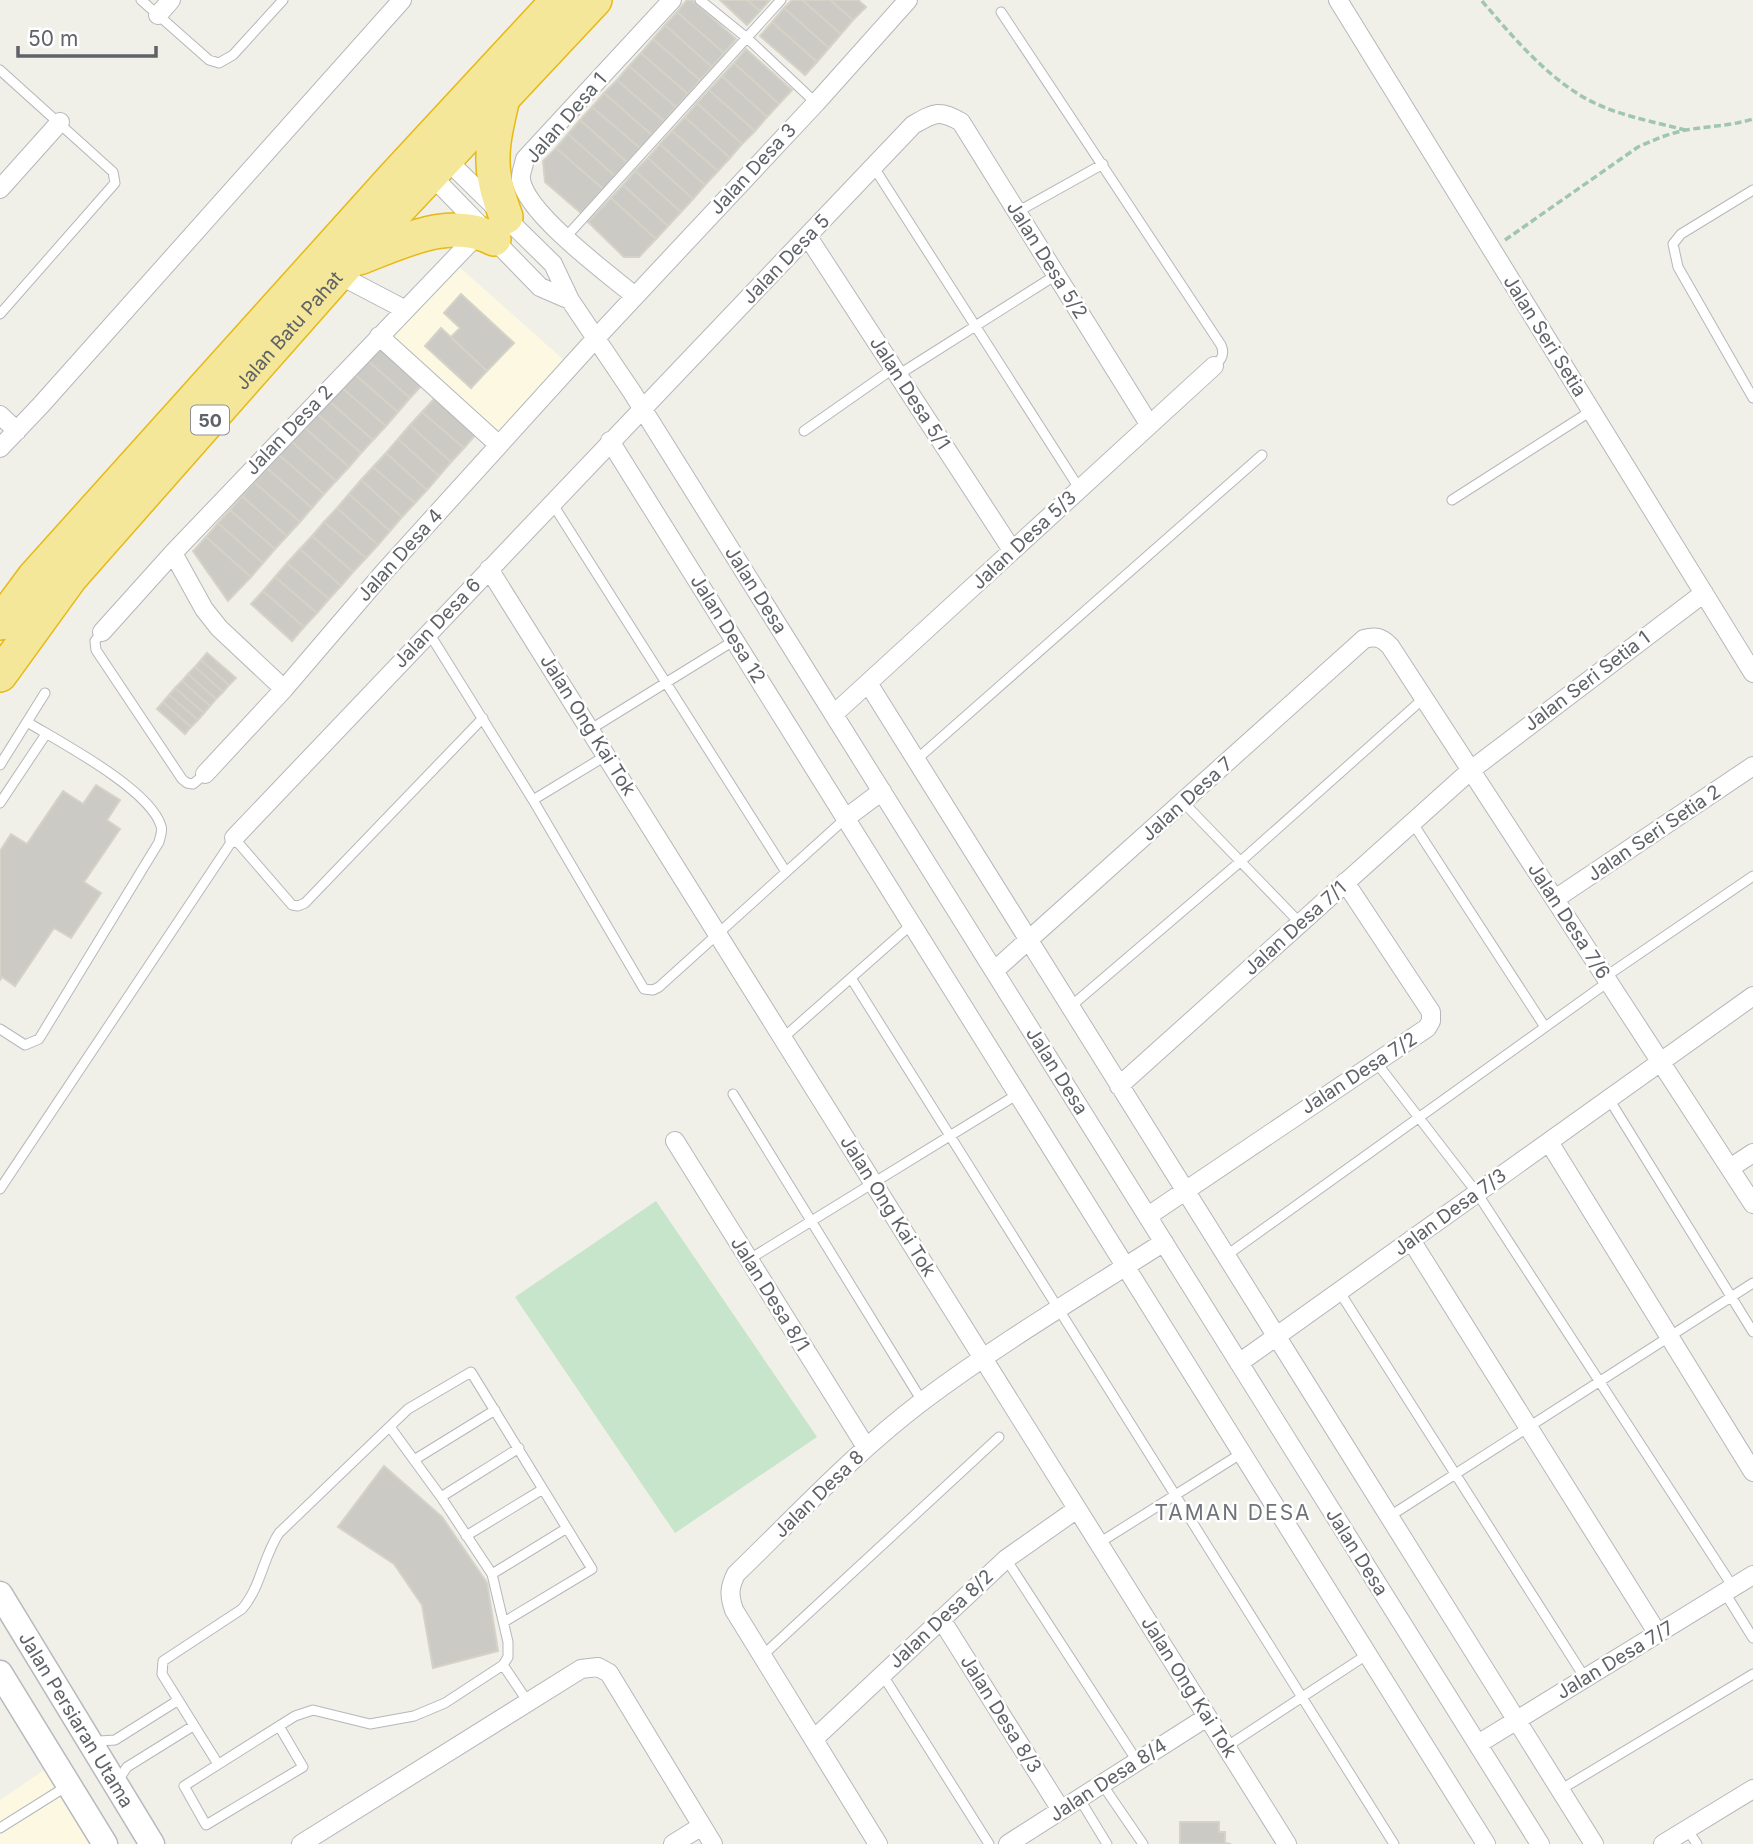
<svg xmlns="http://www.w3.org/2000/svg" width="1753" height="1844" viewBox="0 0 1753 1844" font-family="Inter,sans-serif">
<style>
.commercial{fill:#fcf8e2}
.green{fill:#c7e5ca}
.building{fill:#cccac4;stroke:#d5d2c7;stroke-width:2}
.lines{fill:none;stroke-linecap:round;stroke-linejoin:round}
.lane-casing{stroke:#b5b7bb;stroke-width:11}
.street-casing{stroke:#b5b7bb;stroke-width:20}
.secondary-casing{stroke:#b6b9be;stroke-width:27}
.highway-casing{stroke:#e7b912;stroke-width:36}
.path{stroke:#a0c6af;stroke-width:3.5;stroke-dasharray:7 3.5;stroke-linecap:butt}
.lane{stroke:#fff;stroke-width:9}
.street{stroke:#fff;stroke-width:18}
.secondary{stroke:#fff;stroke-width:24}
.highway{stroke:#f5e79a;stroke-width:33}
.labels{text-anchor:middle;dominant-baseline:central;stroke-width:5;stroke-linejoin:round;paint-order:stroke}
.shield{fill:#fff;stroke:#8f9195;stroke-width:2}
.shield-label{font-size:18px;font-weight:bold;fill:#5f6267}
.street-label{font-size:19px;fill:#5f6267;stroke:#fff}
.neighbourhood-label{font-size:21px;letter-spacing:2px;fill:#707479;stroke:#fff}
</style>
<rect width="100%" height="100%" fill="#f0efe8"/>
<!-- commercial -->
<path class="commercial" d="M456 264 565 361 499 435 388 335Z
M47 1768 95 1844H0V1800Z"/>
<!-- green -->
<path class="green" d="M656 1201 817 1437 675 1533 515 1297Z"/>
<!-- building -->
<path class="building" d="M687 0H692L736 39 724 53 677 12Z
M720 0H747L760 11 747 25Z
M747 0H770L760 11Z
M792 0H802L841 34 829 48 784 8Z
M802 0H830L853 20 841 34Z
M830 0H858L866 7 853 20Z
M784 8 829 48 817 62 772 22Z
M677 12 724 53 712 67 665 25Z
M772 22 817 62 805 75 760 36Z
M665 25 712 67 700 80 653 39Z
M653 39 700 80 688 94 641 53Z
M746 49 792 90 779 104 734 63Z
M641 53 688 94 676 107 629 66Z
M734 63 779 104 767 117 722 76Z
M629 66 676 107 664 121 617 80Z
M722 76 767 117 755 131 709 90Z
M617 80 664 121 652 135 604 93Z
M709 90 755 131 742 144 697 103Z
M604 93 652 135 640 148 592 107Z
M697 103 742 144 730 158 685 117Z
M592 107 640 148 627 162 580 120Z
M685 117 730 158 718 171 672 131Z
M580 120 627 162 615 176 568 134Z
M672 131 718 171 705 185 660 144Z
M568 134 615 176 603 189 556 148Z
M660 144 705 185 693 199 648 158Z
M556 148 603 189 581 213 545 182 543 161Z
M648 158 693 199 681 212 635 171Z
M635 171 681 212 668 226 623 185Z
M623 185 668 226 656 239 611 198Z
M611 198 656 239 639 257H624L588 222Z
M461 294 514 343 487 371 451 337 460 328 444 313Z
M441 328 487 371 471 388 425 346Z
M377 345 422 385 410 398 365 358Z
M365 358 410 398 398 412 352 372Z
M352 372 398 412 386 426 340 386Z
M340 386 386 426 373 440 328 400Z
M435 398 476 434 464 448 422 412Z
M328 400 373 440 361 453 316 413Z
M422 412 464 448 451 462 410 425Z
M316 413 361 453 349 467 304 427Z
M410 425 451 462 439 476 398 439Z
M304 427 349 467 336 481 291 441Z
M398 439 439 476 427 490 386 453Z
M291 441 336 481 324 494 279 455Z
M386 453 427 490 415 503 373 467Z
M279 455 324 494 312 508 267 468Z
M373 467 415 503 402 517 361 480Z
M267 468 312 508 300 522 254 482Z
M361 480 402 517 390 531 349 494Z
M254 482 300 522 287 536 242 496Z
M349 494 390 531 378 545 337 508Z
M242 496 287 536 275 549 230 510Z
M337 508 378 545 366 558 324 522Z
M230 510 275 549 263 563 218 523Z
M324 522 366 558 353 572 312 536Z
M218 523 263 563 251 577 206 537Z
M312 536 353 572 341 586 300 549Z
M206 537 251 577 228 601 193 551Z
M300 549 341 586 329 599 287 563Z
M287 563 329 599 317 613 275 577Z
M275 577 317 613 304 627 263 591Z
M263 591 304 627 292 641 251 604Z
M207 653 236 678 229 685 201 660Z
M201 660 229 685 223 692 195 667Z
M195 667 223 692 216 699 188 674Z
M188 674 216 699 210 706 182 681Z
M182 681 210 706 204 713 175 688Z
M175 688 204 713 198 720 169 695Z
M169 695 198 720 191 727 163 702Z
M163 702 191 727 185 734 157 709Z
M96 785 120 800 107 820 120 829 84 882 101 893 71 938 54 928 15 986 2 977 0 980V851L11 834 27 844 63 791 83 804Z
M384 1466 442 1517 487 1583 498 1651 433 1668 422 1605 394 1564 338 1527Z
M1180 1822H1219V1832H1225V1843L1231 1844H1180Z"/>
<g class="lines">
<defs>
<path id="lane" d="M141 0 209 60 219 63 233 55 283 0
M700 0 747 38 816 103
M1001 12 1221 345C1225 354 1222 360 1214 366
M0 70 113 172 115 183 0 314
M873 166 1079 488
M1753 190 1681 234 1673 244 1678 267 1753 398
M1017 212 1103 164
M565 238 781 0
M898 375 1056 275
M804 431 894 368
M1452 500 1591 411
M552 503 786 872
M102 632 95 641 96 650 182 779 187 783 193 784 205 774
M429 633 533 800 644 989 653 990 659 987 846 818
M591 729 735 640
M916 760 1262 455
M0 765 45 693
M533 800 607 755
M1183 802 1300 923
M0 803 46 734
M1412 822 1545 1027
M1605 977 1753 876
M851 978 1394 1844
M1070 1007 1241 861 1424 698
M0 1029 25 1045 39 1039 159 842C160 837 163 831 161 826 150 789 60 742 27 722
M783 1038 912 924
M1376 1062 1477 1193 1733 1587
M733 1094 922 1401
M1609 1099 1753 1332
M0 1189 234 838 292 905 298 906 305 903 483 718
M1227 1255 1608 982
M748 1260 1018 1094
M1339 1291 1585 1678
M414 1460 495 1410
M441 1497 519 1448
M1390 1516 1753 1283
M466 1536 543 1489
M1099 1543 1242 1453
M1006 1559 1137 1761
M492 1574 567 1528
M1725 1593 1753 1638
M761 1657 999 1437
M503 1665 528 1702
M882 1674 989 1844
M279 1726 303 1767 206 1825 184 1786 295 1716 313 1710 370 1724 414 1716 445 1703 503 1665 508 1657V1642L492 1574 441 1497 390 1427
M94 1739 100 1741 115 1740 177 1701
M1226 1747 1368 1654
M218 1764 162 1674 163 1661 242 1609C261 1587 263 1557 279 1533L408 1409 471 1372 592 1569 504 1622
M120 1783 121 1776 127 1767 193 1726
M1102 1784 1143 1844
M1560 1790 1753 1674
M1079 1798 1107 1844
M0 1828 67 1786
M1687 1829 1697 1844"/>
<path id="street" d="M1338 0 1753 673
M158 15 171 0
M442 155 553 264 570 300 632 392 1540 1844
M426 170 540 287 570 300
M0 189 60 122
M808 237 1012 550
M339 275 404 309
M635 296C607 273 527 214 521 180 520 174 524 165 525 159L672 0
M379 336 499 445
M0 415 17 431
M610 441 1486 1844
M0 448 41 405 402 0
M173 553 204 609 219 628 284 689
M489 569 1287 1844
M102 632 173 553 480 232
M868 683 1594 1844
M834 714 1214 366
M205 774 284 689 384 572 597 337 816 103 908 0
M846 818 882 791
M234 838 913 125C934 113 939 109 961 122L1149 424
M1555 899 1753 766
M994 971 1364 639C1376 636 1381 637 1390 646L1753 1204
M1119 1086 1471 770 1704 593
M675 1141 866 1447
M1549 1142 1753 1472
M1730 1168 1753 1153
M1148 1216 1427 1028 1431 1021V1012L1345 882
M1411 1240 1658 1634
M1239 1363 1753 996
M941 1619 1061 1810
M814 1739 1006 1559 1077 1509
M1478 1744 1753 1575
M301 1844 581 1669 598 1667 609 1673 713 1844
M673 1844 702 1826
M878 1844 734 1610C729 1595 729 1588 736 1574 797 1515 855 1452 924 1400 1000 1343 1083 1294 1164 1242
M1008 1844 1207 1717
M1663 1844 1753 1789"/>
<g id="secondary">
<path id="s1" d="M0 1594 152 1844"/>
<path d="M0 1673 105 1844"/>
</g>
<g id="highway">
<path d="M503 98C497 124 489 153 495 180 497 193 502 205 506 217"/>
<path d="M359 258C402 242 450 216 494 239"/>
<path d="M0 623 34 577 393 178 558 0"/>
<path id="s2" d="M0 675 71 577 349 262 595 0"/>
</g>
</defs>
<!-- lane casing -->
<use href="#lane" class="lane-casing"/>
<!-- street casing -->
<use href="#street" class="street-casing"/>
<!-- secondary casing -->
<use href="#secondary" class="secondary-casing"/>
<!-- highway casing -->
<use href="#highway" class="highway-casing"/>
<!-- path -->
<path class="path" d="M1482 1C1512 36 1543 73 1583 97 1614 115 1651 121 1685 130
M1505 240 1638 147C1654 140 1670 133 1686 130 1710 126 1730 126 1753 119"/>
<!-- lane -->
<use href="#lane" class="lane"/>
<!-- street -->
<use href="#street" class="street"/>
<!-- secondary -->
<use href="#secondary" class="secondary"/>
<!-- highway -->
<use href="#highway" class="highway"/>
</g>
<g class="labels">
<!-- shield labels -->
<rect class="shield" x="191" y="405.5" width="38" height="29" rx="5"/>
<g class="shield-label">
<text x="210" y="420">50</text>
</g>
<!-- street labels -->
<g class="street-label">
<text transform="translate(566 118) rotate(-49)">Jalan Desa 1</text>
<text transform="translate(753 169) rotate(-47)">Jalan Desa 3</text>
<text transform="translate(786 259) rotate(-46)">Jalan Desa 5</text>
<text transform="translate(1047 260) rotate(58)">Jalan Desa 5/2</text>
<text stroke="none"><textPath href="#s2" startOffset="450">Jalan Batu Pahat</textPath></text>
<text transform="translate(1545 336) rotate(58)">Jalan Seri Setia</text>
<text transform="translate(910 393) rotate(57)">Jalan Desa 5/1</text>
<text transform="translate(289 430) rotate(-46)">Jalan Desa 2</text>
<text transform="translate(1024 540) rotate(-43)">Jalan Desa 5/3</text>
<text transform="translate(400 555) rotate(-48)">Jalan Desa 4</text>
<text transform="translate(756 590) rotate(58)">Jalan Desa</text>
<text transform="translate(437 623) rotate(-46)">Jalan Desa 6</text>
<text transform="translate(728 629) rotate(58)">Jalan Desa 12</text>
<text transform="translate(1587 681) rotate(-37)">Jalan Seri Setia 1</text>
<text transform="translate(588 725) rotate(58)">Jalan Ong Kai Tok</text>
<text transform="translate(1187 799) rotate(-42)">Jalan Desa 7</text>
<text transform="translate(1654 833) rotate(-34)">Jalan Seri Setia 2</text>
<text transform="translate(1569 921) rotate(57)">Jalan Desa 7/6</text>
<text transform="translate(1295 928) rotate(-42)">Jalan Desa 7/1</text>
<text transform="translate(1057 1071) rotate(58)">Jalan Desa</text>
<text transform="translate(1359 1073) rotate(-33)">Jalan Desa 7/2</text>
<text transform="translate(888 1206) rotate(58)">Jalan Ong Kai Tok</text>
<text transform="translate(1450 1212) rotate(-36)">Jalan Desa 7/3</text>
<text transform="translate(770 1294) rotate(58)">Jalan Desa 8/1</text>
<text transform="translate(819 1494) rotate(-44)">Jalan Desa 8</text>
<text transform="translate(1357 1552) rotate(58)">Jalan Desa</text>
<text transform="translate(941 1619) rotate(-43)">Jalan Desa 8/2</text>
<text transform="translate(1615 1660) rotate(-31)">Jalan Desa 7/7</text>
<text transform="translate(1189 1687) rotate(58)">Jalan Ong Kai Tok</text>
<text transform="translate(1001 1714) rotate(58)">Jalan Desa 8/3</text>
<text stroke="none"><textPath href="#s1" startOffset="147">Jalan Persiaran Utama</textPath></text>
<text transform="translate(1108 1780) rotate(-33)">Jalan Desa 8/4</text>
</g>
<!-- neighbourhood labels -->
<g class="neighbourhood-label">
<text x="1233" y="1512">TAMAN DESA</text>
</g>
</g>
<!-- scale -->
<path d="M18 46v10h138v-10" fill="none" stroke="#5f6267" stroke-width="3.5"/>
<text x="28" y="46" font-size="21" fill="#5f6267" stroke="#ffffff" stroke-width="5" paint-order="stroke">50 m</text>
</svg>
